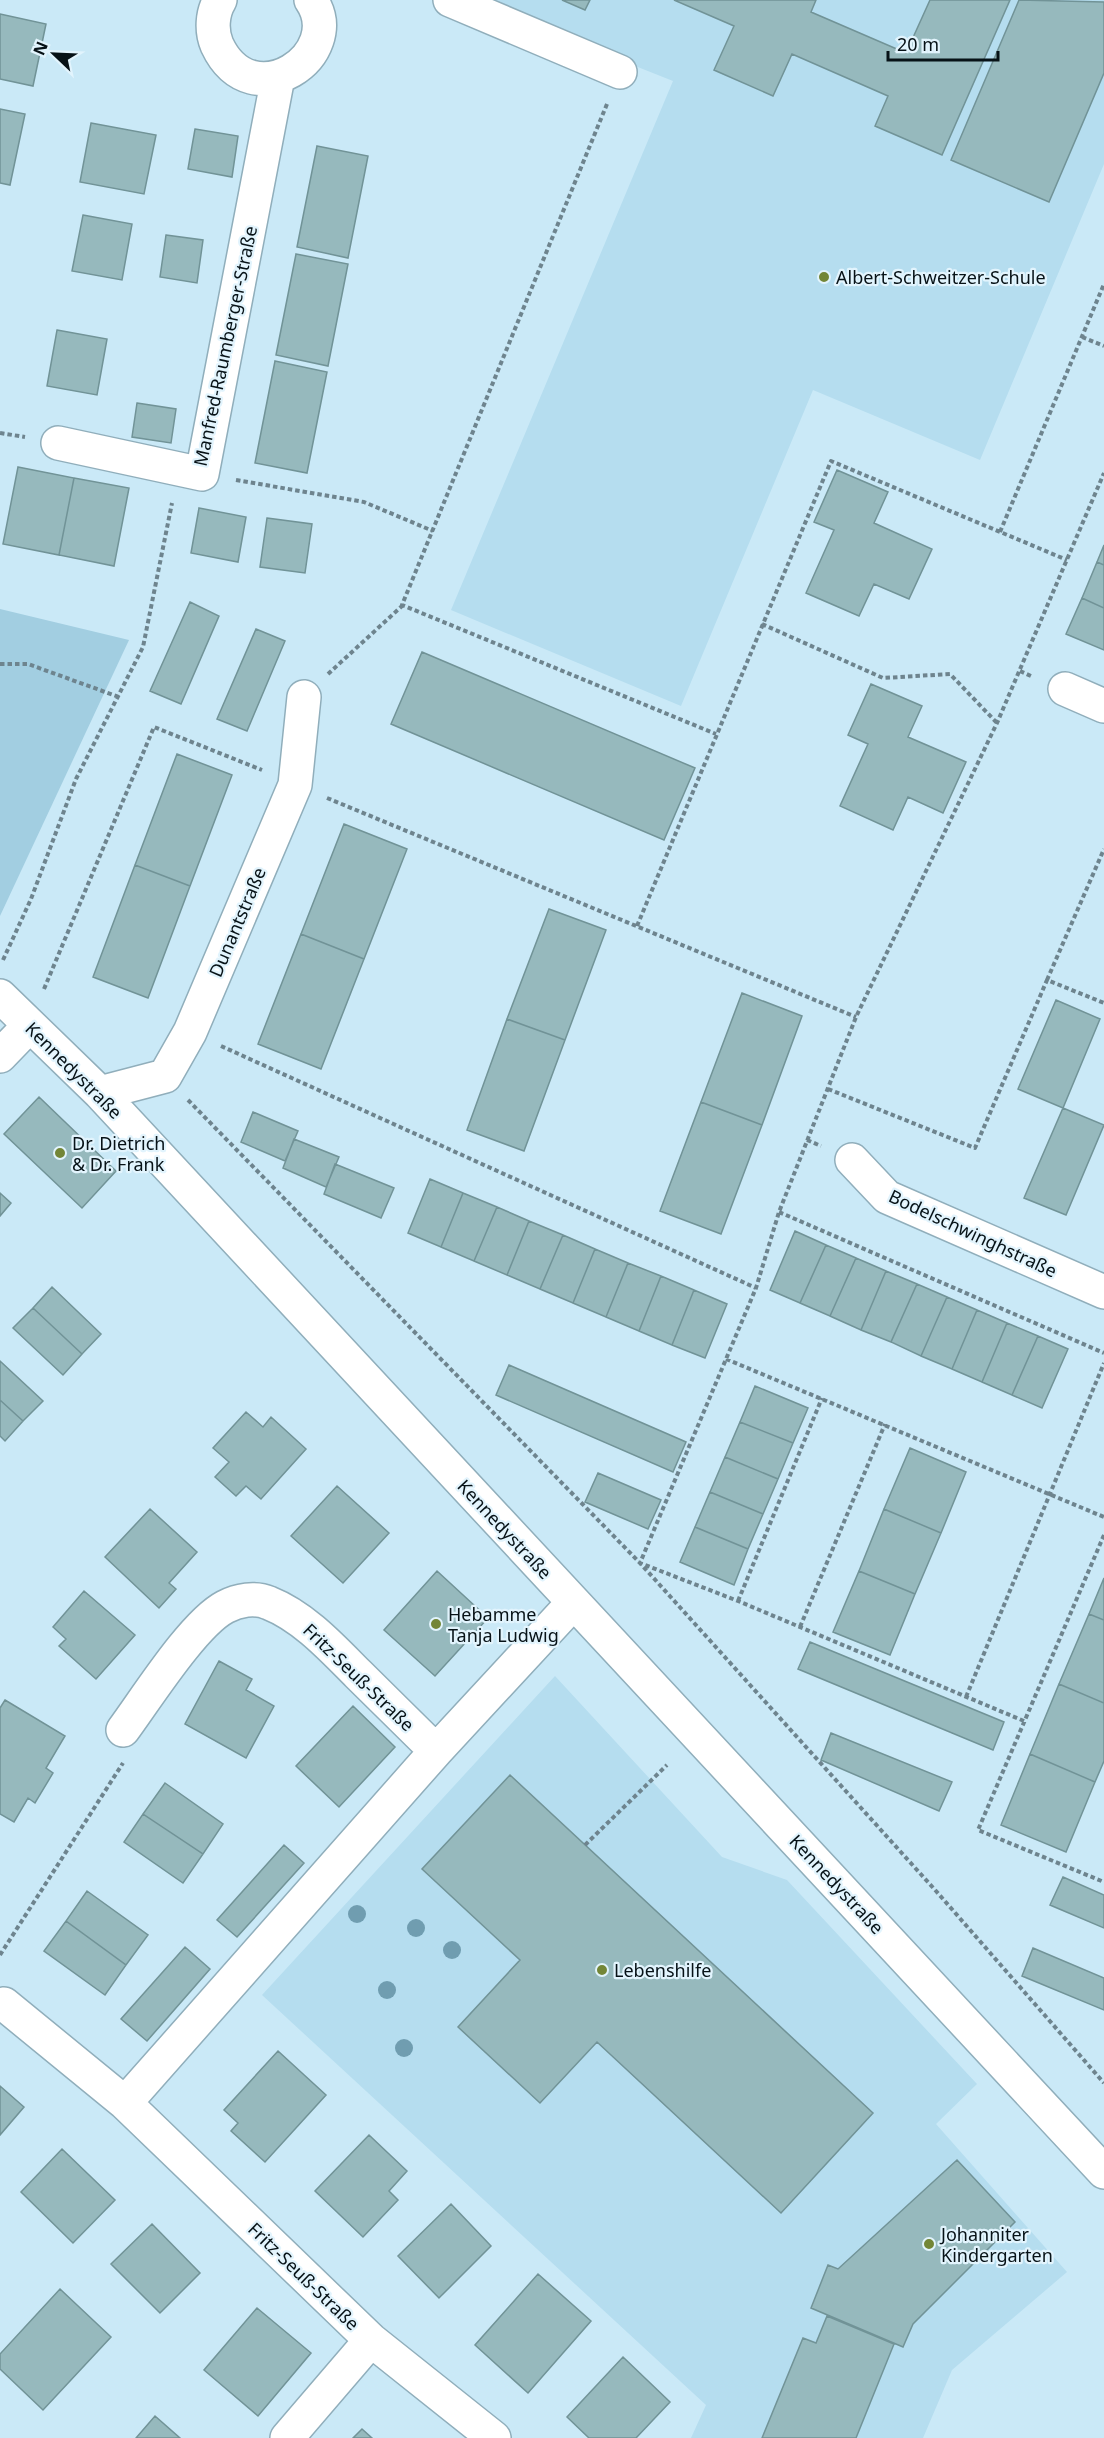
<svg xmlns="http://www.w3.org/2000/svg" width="1104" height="2438" viewBox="0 0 1104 2438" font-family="'Noto Sans',sans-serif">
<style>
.built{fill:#b5ddef}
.green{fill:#a2cee1}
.building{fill:#96b9bd;stroke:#719397;stroke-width:1.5}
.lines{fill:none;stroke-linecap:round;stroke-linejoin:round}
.minor-casing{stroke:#90aebb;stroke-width:36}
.path{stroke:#6e848e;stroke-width:4;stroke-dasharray:4.5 3;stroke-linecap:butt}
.minor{stroke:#fff;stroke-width:33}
.tree{fill:#709db0}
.poi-dot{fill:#738637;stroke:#e2f4fd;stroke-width:2}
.labels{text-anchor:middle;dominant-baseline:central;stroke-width:4.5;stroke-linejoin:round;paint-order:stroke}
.poi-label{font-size:18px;fill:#071217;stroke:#e2f4fd;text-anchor:start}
.street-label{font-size:18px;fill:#071217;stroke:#e2f4fd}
</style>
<rect width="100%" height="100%" fill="#cae9f7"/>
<!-- built -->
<path class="built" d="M469 0H1104V164L980 460 813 390 681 706 451 610 673 81Z
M555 1676 722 1857 787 1880 977 2084 936 2124 1067 2272 952 2370 923 2438H691L706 2405 262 1995Z"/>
<!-- green -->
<path class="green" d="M0 609 129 640 0 916Z"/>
<!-- building -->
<path class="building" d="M562 0H590L585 10Z
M674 0H816L811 12 906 53 930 0H1010L942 155 875 126 888 96 792 54 773 96 714 70 734 26Z
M1019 0 1104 2V73L1049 202 951 160Z
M0 14 46 24 33 86 0 79Z
M0 109 25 114 10 185 0 183Z
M91 123 156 135 144 194 80 182Z
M195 129 238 136 232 177 188 169Z
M317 146 368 156 348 258 297 247Z
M83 215 132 224 122 280 72 271Z
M166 235 203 240 197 283 160 277Z
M296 254 348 264 328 366 276 355Z
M57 330 107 339 97 395 47 386Z
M275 361 327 372 307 473 255 463Z
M137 403 176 409 171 443 132 437Z
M18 467 74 478 59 555 3 544Z
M837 470 888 492 874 523 932 549 909 599 874 584 859 616 806 593 834 530 814 522Z
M74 478 129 488 114 566 59 555Z
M199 508 246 517 238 562 191 553Z
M267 518 312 524 305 573 260 567Z
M1104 545V565L1097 562Z
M1097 562 1104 565V608L1082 598Z
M1082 598 1104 608V650L1066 634Z
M190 602 219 616 181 704 150 691Z
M256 629 285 641 247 731 217 719Z
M422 652 695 768 664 840 391 724Z
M871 684 922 706 908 737 966 762 943 813 908 797 893 830 840 806 868 744 848 735Z
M177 754 232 775 190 886 135 865Z
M344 824 407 849 364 959 301 934Z
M135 865 190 886 148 998 93 977Z
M549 909 606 930 565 1040 507 1019Z
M301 934 364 959 321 1069 258 1044Z
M742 993 802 1016 762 1125 701 1102Z
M1056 1000 1100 1019 1063 1108 1018 1089Z
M507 1019 565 1040 524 1151 467 1130Z
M39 1097 116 1171 82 1208 4 1134Z
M701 1102 762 1125 721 1234 660 1211Z
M1063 1108 1104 1125 1066 1215 1024 1198Z
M253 1112 298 1131 285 1161 241 1142Z
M294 1139 339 1157 326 1187 283 1168Z
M335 1164 394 1188 381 1218 324 1194Z
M430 1179 463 1193 441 1247 408 1233Z
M0 1193 11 1203 0 1216Z
M463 1193 497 1207 474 1261 441 1247Z
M497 1207 529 1221 507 1275 474 1261Z
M529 1221 563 1235 540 1289 507 1275Z
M795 1231 826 1245 800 1303 770 1290Z
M563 1235 595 1249 573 1303 540 1289Z
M826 1245 856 1258 830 1316 800 1303Z
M595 1249 628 1263 606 1317 573 1303Z
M856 1258 886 1271 861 1330 830 1316Z
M628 1263 661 1276 639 1331 606 1317Z
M886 1271 917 1284 891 1342 861 1330Z
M661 1276 694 1290 672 1345 639 1331Z
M917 1284 947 1297 921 1356 891 1342Z
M52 1287 101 1334 82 1354 33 1308Z
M694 1290 727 1304 705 1358 672 1345Z
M947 1297 977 1310 952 1369 921 1356Z
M33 1308 82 1354 63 1375 13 1328Z
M977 1310 1007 1323 982 1382 952 1369Z
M1007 1323 1038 1336 1012 1395 982 1382Z
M1038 1336 1068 1349 1042 1408 1012 1395Z
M0 1361 43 1401 23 1421 0 1400Z
M509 1365 686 1442 673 1472 496 1395Z
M755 1386 808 1408 793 1443 740 1422Z
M0 1400 23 1421 5 1441 0 1436Z
M246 1412 263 1427 271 1417 306 1449 261 1499 246 1486 236 1496 215 1477 229 1462 213 1448Z
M740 1422 793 1443 778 1479 725 1457Z
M910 1448 966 1472 941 1533 884 1509Z
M725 1457 778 1479 763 1514 710 1492Z
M598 1473 661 1500 648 1529 585 1502Z
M337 1486 389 1533 343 1583 291 1536Z
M710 1492 763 1514 748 1549 695 1527Z
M150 1509 197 1552 169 1583 176 1589 159 1608 105 1557Z
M884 1509 941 1533 915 1594 859 1571Z
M695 1527 748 1549 734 1585 680 1562Z
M437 1571 488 1618 435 1676 384 1630Z
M859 1571 915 1594 890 1655 833 1632Z
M1104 1578V1620L1089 1614Z
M84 1591 135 1635 96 1679 59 1646 66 1639 53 1627Z
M1089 1614 1104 1620V1703L1059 1684Z
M810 1642 1004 1722 993 1750 798 1669Z
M219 1661 252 1679 246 1690 274 1706 246 1758 185 1724Z
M1059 1684 1104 1703V1761L1095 1782 1030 1754Z
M5 1700 65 1736 46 1768 53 1773 35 1803 28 1798 14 1822 0 1814V1708Z
M353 1706 395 1747 339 1807 296 1766Z
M831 1733 952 1782 939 1811 821 1760Z
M1030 1754 1095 1782 1066 1852 1001 1825Z
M510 1775 873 2113 781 2213 597 2042 540 2103 458 2027 520 1960 422 1869Z
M165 1783 223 1824 203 1854 143 1814Z
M143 1814 203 1854 183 1883 124 1842Z
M284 1845 304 1863 237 1937 217 1920Z
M1063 1877 1104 1895V1928L1050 1905Z
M87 1891 148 1935 126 1965 66 1921Z
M66 1921 126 1965 105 1995 44 1951Z
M185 1947 210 1969 147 2041 121 2019Z
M1033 1948 1104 1978V2010L1022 1976Z
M278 2051 326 2095 265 2162 231 2131 238 2123 224 2110Z
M0 2086 24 2107 0 2135Z
M369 2135 407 2171 389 2191 398 2200 363 2237 315 2191Z
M62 2149 115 2200 73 2243 21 2192Z
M957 2160 1015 2222 913 2324 903 2347 811 2308 828 2265 838 2269Z
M451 2204 491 2246 439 2298 398 2256Z
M152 2224 200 2273 160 2313 111 2264Z
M538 2274 591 2321 528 2393 475 2345Z
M60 2289 111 2337 43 2410 0 2369V2354Z
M257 2308 311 2353 258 2416 204 2370Z
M827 2316 894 2344 856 2438H762L803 2338 816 2343Z
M623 2357 670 2402 636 2438H589L567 2417Z
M155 2416 180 2438H136Z
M362 2429 372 2438H353Z"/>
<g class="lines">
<defs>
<path id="minor" d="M220 0C212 13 211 31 217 45 252 120 348 54 311 0
M450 0 620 72
M58 443 202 474 278 77
M1065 689 1104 706
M0 996 100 1093 1104 2172
M0 1056 29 1026
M100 1093 165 1076 190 1032 295 785 304 697
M852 1160 887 1197 1104 1292
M123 1730C146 1699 193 1624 225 1607 238 1600 255 1597 269 1603 304 1617 332 1648 358 1674 384 1700 410 1725 436 1751
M4 2004 125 2103 371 2340 494 2438
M125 2103 436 1751 573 1603
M287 2438 371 2340"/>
</defs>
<!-- minor casing -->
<use href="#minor" class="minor-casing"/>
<!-- path -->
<path class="path" d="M607 104 402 605 716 734
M1082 337 1104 346
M0 433 25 437
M236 480 364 502 433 531
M1000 532 1104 284
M762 624 883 678 950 674 997 723
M0 664H28L119 697
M1020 671 1033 677
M328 674 402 606
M327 798 856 1017
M637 926 831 461 1067 560
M3 960 31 899 76 779 143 647 172 503
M1047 980 1104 849
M44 989 154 727 262 770
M221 1046 756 1288
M828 1089 975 1148 1047 980 1104 1003
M188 1100 640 1563 936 1891 1104 2083
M807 1140 821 1146
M779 1212 1104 1353
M726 1359 1104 1517
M1104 1535 978 1830 1104 1882
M738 1601 822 1398
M800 1627 885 1424
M966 1697 1104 1363
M1024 1721 738 1601 640 1563 756 1288 779 1212 856 1017 997 723 1104 473
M585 1845 667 1765
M0 1955 123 1763"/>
<!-- minor -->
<use href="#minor" class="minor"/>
</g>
<!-- trees -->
<g class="tree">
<circle cx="357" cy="1914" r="9"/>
<circle cx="416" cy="1928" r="9"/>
<circle cx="452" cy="1950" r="9"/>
<circle cx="387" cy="1990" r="9"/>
<circle cx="404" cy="2048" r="9"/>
</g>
<!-- markers -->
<g class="poi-dot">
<circle cx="824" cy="277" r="6"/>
<circle cx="60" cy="1153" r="6"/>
<circle cx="436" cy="1624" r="6"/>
<circle cx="602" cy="1970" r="6"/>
<circle cx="929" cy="2244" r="6"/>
</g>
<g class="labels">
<!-- poi labels -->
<g class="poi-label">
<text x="836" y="277">Albert-Schweitzer-Schule</text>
<text x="72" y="1143">Dr. Dietrich<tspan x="72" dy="21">&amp; Dr. Frank</tspan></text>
<text x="448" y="1614">Hebamme<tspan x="448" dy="21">Tanja Ludwig</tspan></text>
<text x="614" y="1970">Lebenshilfe</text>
<text x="941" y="2234">Johanniter<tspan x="941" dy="21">Kindergarten</tspan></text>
</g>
<!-- street labels -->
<g class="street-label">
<text transform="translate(225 346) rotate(-78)">Manfred-Raumberger-Straße</text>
<text transform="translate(237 922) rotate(-67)">Dunantstraße</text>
<text transform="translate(74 1070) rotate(45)">Kennedystraße</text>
<text transform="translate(973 1233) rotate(25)">Bodelschwinghstraße</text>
<text transform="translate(505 1529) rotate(47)">Kennedystraße</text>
<text transform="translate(359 1677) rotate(44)">Fritz-Seuß-Straße</text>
<text transform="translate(837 1884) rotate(47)">Kennedystraße</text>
<text transform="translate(304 2276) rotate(44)">Fritz-Seuß-Straße</text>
</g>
</g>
<!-- north arrow -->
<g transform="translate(54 54) rotate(293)" stroke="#e2f4fd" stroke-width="4.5" paint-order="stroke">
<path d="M0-4.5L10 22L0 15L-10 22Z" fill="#071217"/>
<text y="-9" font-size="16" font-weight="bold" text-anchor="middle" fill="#071217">N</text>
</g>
<!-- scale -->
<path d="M888 51v9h110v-9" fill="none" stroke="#071217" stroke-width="3"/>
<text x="897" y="51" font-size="18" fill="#071217" stroke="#e2f4fd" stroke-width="4.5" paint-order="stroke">20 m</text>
</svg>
